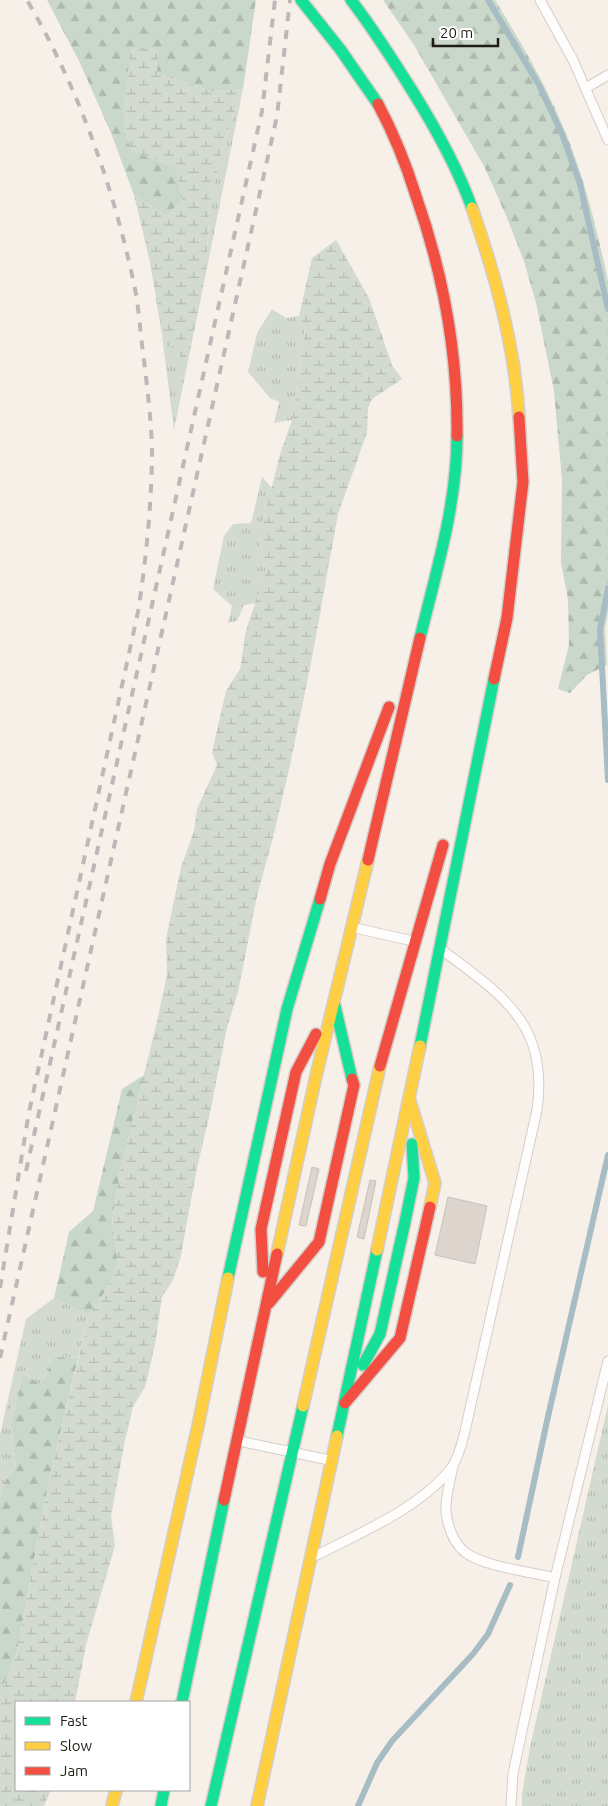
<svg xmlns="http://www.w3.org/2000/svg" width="608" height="1806" viewBox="0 0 608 1806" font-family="Ubuntu,sans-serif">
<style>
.grass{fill:url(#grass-tufts)}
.forest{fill:url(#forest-firs)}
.wetland{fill:url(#wetland-marsh)}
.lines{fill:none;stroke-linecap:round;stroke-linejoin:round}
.stream{stroke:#a8bcc4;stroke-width:6}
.building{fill:#dcd4cd;stroke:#c7c1bb}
.lane-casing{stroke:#d5cec8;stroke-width:11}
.fast-casing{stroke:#d5cec8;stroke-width:14}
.slow-casing{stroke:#d5cec8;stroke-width:14}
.jam-casing{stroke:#d5cec8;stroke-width:14}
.lane{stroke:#fefdfc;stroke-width:9}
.fast{stroke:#16e098;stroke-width:11}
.slow{stroke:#ffcf43;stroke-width:11}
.jam{stroke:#f24e42;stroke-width:11}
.rail{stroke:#bbb9b8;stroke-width:4;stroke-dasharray:9 9;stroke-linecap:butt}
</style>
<defs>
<pattern id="grass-tufts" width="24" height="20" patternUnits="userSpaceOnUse" patternTransform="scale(1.25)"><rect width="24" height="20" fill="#d3dbd1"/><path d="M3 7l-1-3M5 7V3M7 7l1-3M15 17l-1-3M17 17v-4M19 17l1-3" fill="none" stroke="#b5bbb3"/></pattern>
<pattern id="forest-firs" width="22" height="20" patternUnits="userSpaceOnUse" patternTransform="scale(1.25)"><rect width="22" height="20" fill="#cad8cb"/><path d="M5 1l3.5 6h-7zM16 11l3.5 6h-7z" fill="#adb9ae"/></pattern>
<pattern id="wetland-marsh" width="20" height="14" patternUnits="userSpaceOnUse" patternTransform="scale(1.25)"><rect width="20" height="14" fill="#d3dbd1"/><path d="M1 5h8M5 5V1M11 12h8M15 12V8" fill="none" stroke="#b5bbb3"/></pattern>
</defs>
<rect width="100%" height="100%" fill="#f7f0e9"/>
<!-- grass -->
<path class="grass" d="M243 89 206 273 210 204 225 138Z
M272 309 286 318 299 316 305 329 292 420 274 423 279 402 270 398 248 372 257 333Z
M162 335 176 354 188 361 174 430Z
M262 477 272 488 259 538 266 571 256 603 244 605 237 621 228 623 232 606 213 589 224 536 233 524 251 523Z
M54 1298 89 1314 78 1358 53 1357 46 1376 40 1384 23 1374 11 1425 16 1467 4 1483 0 1497V1435L26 1319Z
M608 1405V1806H522V1794L530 1747Z"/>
<!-- forest -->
<path class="forest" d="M47 0H256L243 89 212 91 157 74 132 152 160 161 176 168 182 199 167 216 134 195 111 133 80 63Z
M383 0H495C521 42 546 85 565 131 585 179 597 230 608 281V612L605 629 607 665 587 675 570 693 558 689 569 645 568 599 561 563 562 480 554 391 536 303 524 261 507 218 485 168 414 45Z
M144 1075 120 1171 112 1222 118 1264 105 1292 89 1314 54 1298 69 1232 93 1211 122 1089Z
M53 1357 78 1358 49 1480 16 1656 0 1693V1497L4 1483 16 1467 11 1425 23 1374 40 1384 46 1376Z"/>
<!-- wetland -->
<path class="wetland" d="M131 48H159L157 74 212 91 243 89 225 138 210 204 206 273 188 361 176 354 162 335 150 262 134 195 167 216 182 199 175 168 160 161 131 152 122 119Z
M336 240 369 298 392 365 402 379 372 399 368 408 367 433 338 514 312 658 290 765 275 830 257 896 238 992 227 1028 210 1113 197 1168 180 1260 173 1280 162 1297 155 1345 145 1387 133 1407 125 1441 111 1516 115 1546 86 1645 75 1702H16V1790H51L44 1806H0V1693L16 1656 49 1480 89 1314 105 1292 118 1264 112 1222 120 1171 156 1026 167 975 166 939 181 867 194 831 197 809 217 765 212 752 226 691 240 669 246 630 266 571 259 538 280 454 292 420 305 329 299 316 312 258Z"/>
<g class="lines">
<!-- stream -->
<path class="stream" d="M488 0 539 85 562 134 580 184 608 309
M608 588 600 629 608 780
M518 1557 547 1421 608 1155
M358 1806 377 1763 392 1741 473 1654 488 1634 510 1585"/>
</g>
<!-- building -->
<path class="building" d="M312 1167 319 1169 306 1226 299 1225Z
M370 1180 376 1181 364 1239 357 1237Z
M448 1197 487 1206 475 1264 435 1255Z"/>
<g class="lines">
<defs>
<path id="lane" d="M540 0 573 60 608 140
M586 88 608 75
M355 928 413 941
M239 1441 329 1460
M453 1466C450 1481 445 1497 446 1512 448 1527 454 1544 466 1553 486 1567 531 1572 555 1578
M317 1555C360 1533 422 1507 452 1467 459 1457 462 1443 465 1431L537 1110C549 1024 503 996 442 950
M511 1806 513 1774 523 1726 555 1578 608 1361"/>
<path id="fast" d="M301 0 340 49 378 104
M351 0C374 30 393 60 413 92 436 129 457 166 472 208
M420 638C436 572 457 505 457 436
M335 1006 352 1079
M420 1046 494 679
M228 1278 287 1009 320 899
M363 1365 380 1334 405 1222 414 1178 412 1144
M337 1436 377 1250
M182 1702 224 1500
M161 1806 164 1790
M211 1806 303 1406"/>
<path id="slow" d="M472 208C495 275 515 345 519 417
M410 1101 435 1183 430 1207
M377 1250 420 1046
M277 1254 316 1076 368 860
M303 1406 380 1066
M136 1702 198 1426 228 1278
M112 1806 116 1790
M257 1806 337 1436"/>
<path id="jam" d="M378 104C394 134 406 164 416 196 443 273 458 355 457 436
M494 679 507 618 523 482 519 417
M368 860 420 638
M320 899 330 864 389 707
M380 1066 443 845
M263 1272 261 1229 296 1072 316 1034
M269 1303 319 1242 354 1085 352 1079
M345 1403 400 1338 430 1207
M224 1500 277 1254"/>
</defs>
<!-- lane casing -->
<use href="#lane" class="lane-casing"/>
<!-- fast casing -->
<use href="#fast" class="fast-casing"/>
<!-- slow casing -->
<use href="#slow" class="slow-casing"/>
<!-- jam casing -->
<use href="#jam" class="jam-casing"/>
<!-- lane -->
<use href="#lane" class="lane"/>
<!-- fast -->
<use href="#fast" class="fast"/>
<!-- slow -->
<use href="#slow" class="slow"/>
<!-- jam -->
<use href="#jam" class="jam"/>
<!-- rail -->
<path class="rail" d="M26 1171 262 111 275 0
M0 1288 29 1112 138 612C146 561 151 509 152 458 152 422 147 387 143 352 140 331 139 309 135 289 114 188 79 89 27 0
M0 1358 277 116 290 0"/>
</g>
<!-- legend -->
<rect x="15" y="1701" width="175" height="90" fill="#ffffff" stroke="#a7a4a2"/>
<rect x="25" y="1717" width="25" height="8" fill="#16e098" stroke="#a7a4a2"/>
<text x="60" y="1726" font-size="15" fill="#221c16">Fast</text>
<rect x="25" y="1742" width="25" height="8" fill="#ffcf43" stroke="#a7a4a2"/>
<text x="60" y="1751" font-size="15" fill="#221c16">Slow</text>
<rect x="25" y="1767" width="25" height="8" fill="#f24e42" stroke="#a7a4a2"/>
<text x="60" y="1776" font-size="15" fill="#221c16">Jam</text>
<!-- scale -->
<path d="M433 38v8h65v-8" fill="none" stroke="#221c16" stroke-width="2.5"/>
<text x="440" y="38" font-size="15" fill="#221c16" stroke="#ffffff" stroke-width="4" paint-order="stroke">20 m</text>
</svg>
